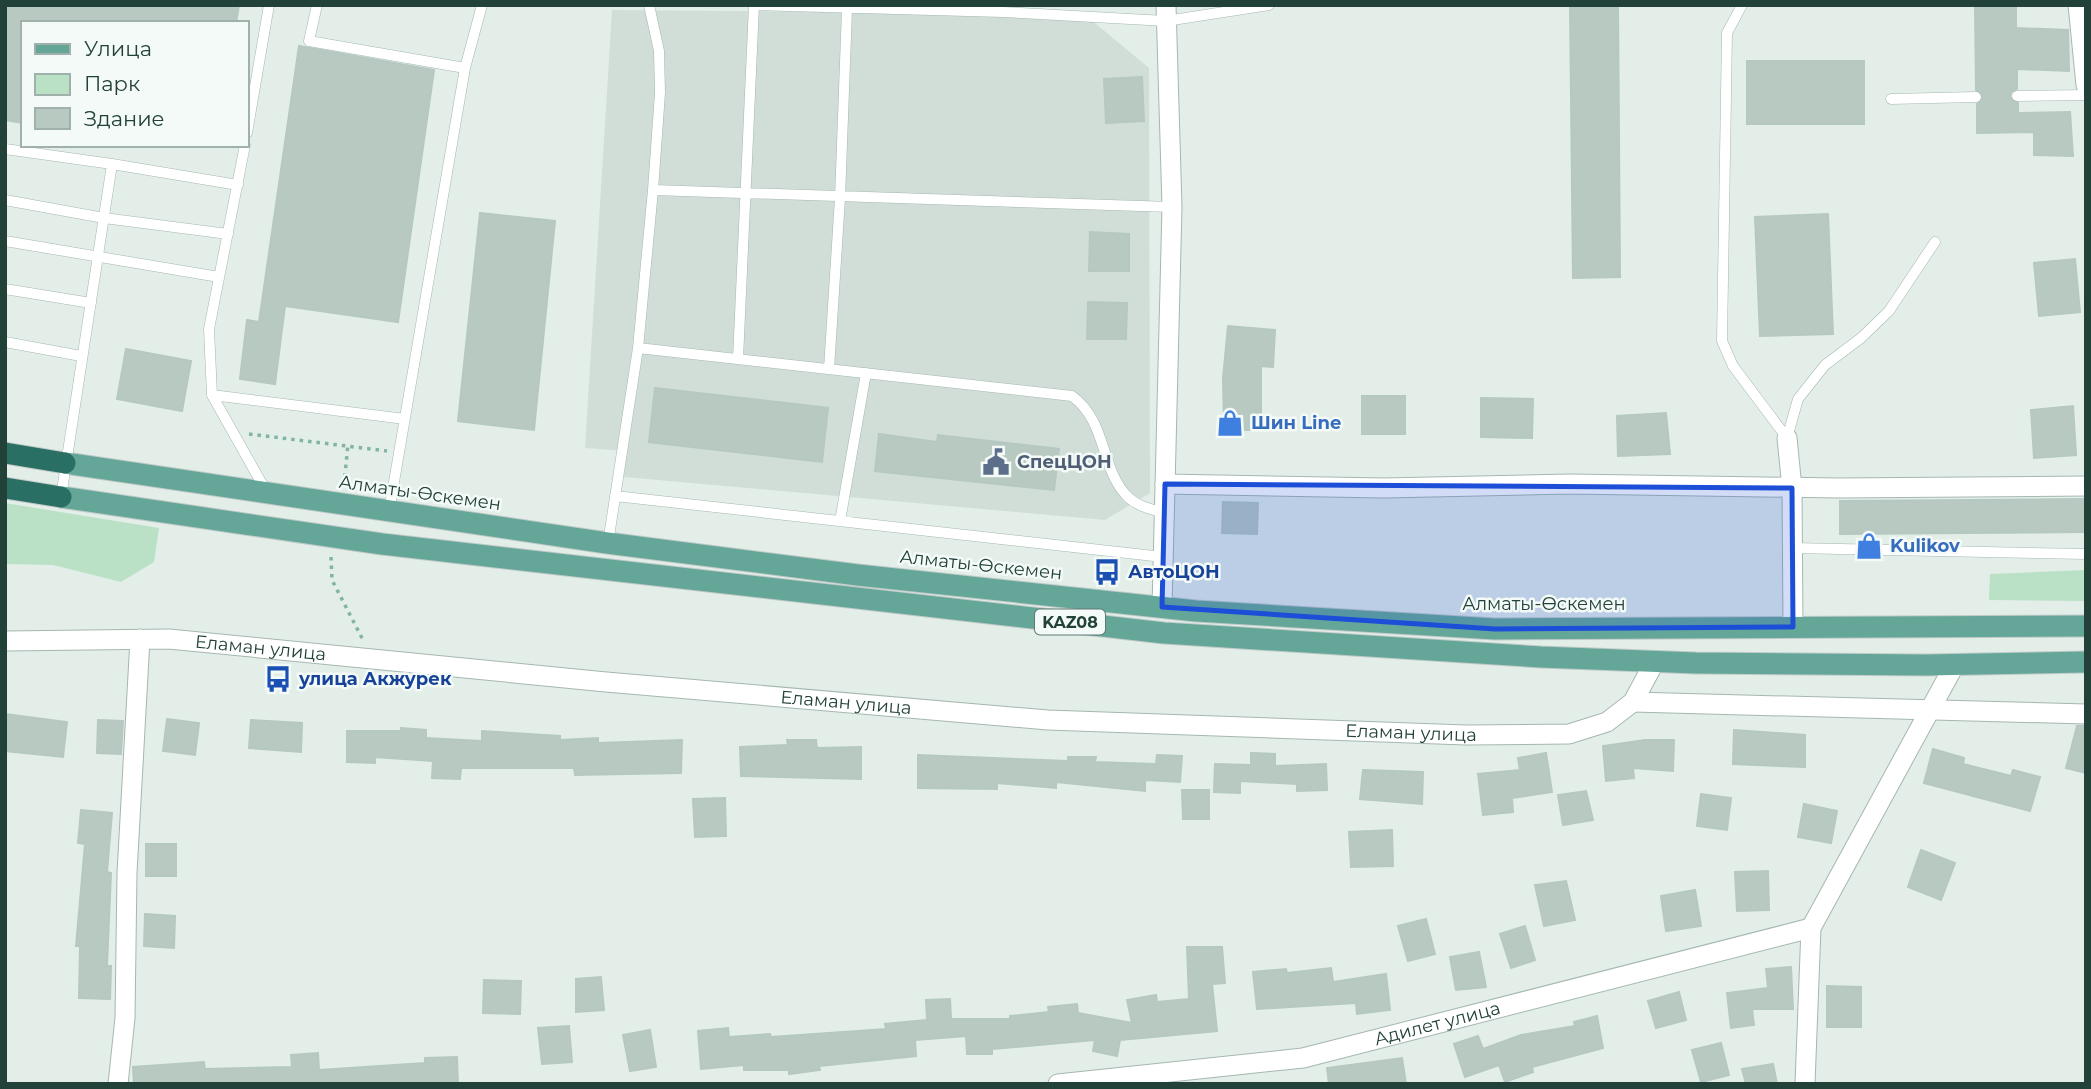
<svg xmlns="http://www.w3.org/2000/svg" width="2091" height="1089" viewBox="0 0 2091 1089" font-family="Montserrat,sans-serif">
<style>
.built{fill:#d1ded8}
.green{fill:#bae1c6}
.building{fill:#b8c9c2;stroke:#b5c8c1;stroke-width:2}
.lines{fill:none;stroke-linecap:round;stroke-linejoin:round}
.lane-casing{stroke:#a5b7b1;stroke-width:11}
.street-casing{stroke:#a5b7b1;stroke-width:21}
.primary-casing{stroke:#c1cac8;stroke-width:23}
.highway-casing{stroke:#c1cac8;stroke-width:23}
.path{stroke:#81b4a5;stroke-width:3.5;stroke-dasharray:3.5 5;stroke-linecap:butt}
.lane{stroke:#fff;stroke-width:10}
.street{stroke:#fff;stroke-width:19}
.primary{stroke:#64a798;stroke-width:21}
.highway{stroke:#2a6f63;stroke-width:21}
.marked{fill:#1d4ed8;fill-opacity:0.2;stroke:#1d4ed8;stroke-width:5;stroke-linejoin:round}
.labels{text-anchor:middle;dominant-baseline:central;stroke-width:5;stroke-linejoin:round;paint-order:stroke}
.shield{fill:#f4faf7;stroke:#607872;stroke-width:2}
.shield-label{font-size:16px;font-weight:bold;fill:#214139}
.shop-label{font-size:18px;font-weight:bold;fill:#366cbe;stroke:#f4faf7;text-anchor:start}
.service-label{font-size:18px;font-weight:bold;fill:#4e5e75;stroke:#f4faf7;text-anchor:start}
.street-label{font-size:18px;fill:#214139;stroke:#f4faf7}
.transit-label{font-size:18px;font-weight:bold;fill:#164399;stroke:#f4faf7;text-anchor:start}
</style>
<rect width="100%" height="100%" fill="#e3eee9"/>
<!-- built -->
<path class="built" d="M612 10 1084 14 1149 68 1150 493 1105 520 624 477 626 451 585 448Z"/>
<!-- green -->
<path class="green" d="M5 503 159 528 154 562 121 582 53 565 5 564Z
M2086 570V601L1989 600 1990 574Z"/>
<!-- building -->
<path class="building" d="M5 5H239L236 23H23V123L5 120Z
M1570 5H1618L1620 277 1573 278Z
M1975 5H2016V28L2068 30 2069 71 2017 69V89L2011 92 2010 97 2018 103V113L2070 112 2073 156 2034 155V132L1977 133V104L1983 98 1976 90Z
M299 46 434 70 398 322 285 306 275 384 240 379 247 320 259 322Z
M1747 61H1864V124H1747Z
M1142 77 1144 121 1106 123 1104 79Z
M480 213 555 221 534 430 458 421Z
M1828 214 1833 334 1760 336 1755 217Z
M1090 232 1129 234V271H1089Z
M2075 259 2080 312 2039 316 2034 263Z
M1088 302 1127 303 1126 339H1087Z
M1228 326 1275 330 1273 367 1261 366V430H1224L1223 378Z
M126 349 191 361 182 411 117 399Z
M655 388 828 408 822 462 649 442Z
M1362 396H1405V434H1362Z
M1481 398 1533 399 1532 438 1481 437Z
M2073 406 2076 455 2034 458 2031 410Z
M1666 413 1670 454 1618 456 1617 416Z
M879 434 937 442 938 435 1059 449 1054 490 875 471Z
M2086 499V532L1840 534V501Z
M1223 502 1258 503 1257 534 1222 533Z
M5 714 67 722 63 757 5 751Z
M167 719 199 723 195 755 163 751Z
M98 720 123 721 121 754 97 753Z
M251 720 302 723 301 752 249 748Z
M2077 726H2086V773L2066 768Z
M401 728 426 730V738L482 741V731L560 736V740L598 738V743L682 740 681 773 575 775 574 768H461L460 779 432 778 433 761 375 757V763L347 762V731H401Z
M1734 730 1805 735V767L1733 764Z
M787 740H816L817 748 861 747V779L741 776 740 747 788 745Z
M1645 740H1674L1673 771 1633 768 1634 778 1606 781 1603 746Z
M1933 749 1964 758 1963 764 2011 776 2013 770 2040 777 2030 811 1924 783Z
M1251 753 1275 754V766L1326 764 1327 790 1297 791V784L1240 781V793L1214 792 1215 764 1251 765Z
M1546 753 1552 792 1512 798 1513 812 1483 815 1478 774 1520 770 1518 758Z
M918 755 1068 761V757H1096L1095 762 1156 764 1157 755 1182 756 1180 782 1145 780V791L1056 782V788L997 783V789L918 788Z
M1363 770 1423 772 1422 804 1360 799Z
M1182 790H1209V819H1183Z
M1586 791 1593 820 1563 825 1558 795Z
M1701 794 1731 798 1727 830 1697 826Z
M725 798 726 836 695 837 693 799Z
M1804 804 1837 811 1831 843 1798 837Z
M81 810 112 813 107 872 111 873 107 966H111L110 999 79 998 80 946H76L85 844 78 843Z
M1392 830 1393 866 1351 867 1349 832Z
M146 844H176V876H146Z
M1921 850 1955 863 1941 900 1908 887Z
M1768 871 1769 910 1737 911 1735 872Z
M1566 881 1575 920 1544 926 1535 885Z
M1695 890 1701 926 1666 931 1661 896Z
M145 914 175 916 174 948 144 946Z
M1426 919 1435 954 1408 961 1398 926Z
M1525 926 1535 960 1511 968 1500 934Z
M1187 947H1222L1225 983 1212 984 1217 1031 1120 1040 1117 1056 1093 1051 1095 1040 992 1049V1054H967L966 1036 915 1040 916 1056 819 1066 820 1070 789 1074V1070H744V1065L701 1069 698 1031 728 1028 729 1037 770 1034 771 1037 886 1029 885 1024 927 1020 926 1000 950 999 951 1019H1010V1016L1049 1012 1048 1007 1077 1004 1078 1013 1132 1023 1127 1000 1156 995 1157 1002 1189 999Z
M1479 952 1486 987 1456 990 1450 957Z
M1791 967 1793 1009H1752L1754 1025 1731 1028 1727 993 1768 988 1766 969Z
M1331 968 1333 982 1386 974 1390 1010 1357 1014 1356 1003 1257 1009 1253 972 1286 969 1287 973Z
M601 977 604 1010 576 1012V979Z
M484 980 521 981 520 1014 483 1013Z
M1827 986 1861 987V1027H1827Z
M1679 992 1686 1020 1656 1028 1648 1001Z
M1597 1016 1603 1048 1532 1067 1533 1072 1505 1082 1499 1065 1465 1077 1454 1044 1478 1036 1483 1049 1521 1035 1575 1026 1574 1022Z
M569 1026 572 1062 542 1064 538 1028Z
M650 1030 656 1067 630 1071 623 1035Z
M1721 1043 1729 1075 1701 1082 1692 1050Z
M318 1053 319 1070 425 1063V1058L457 1057 458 1084H134L133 1067 204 1062 205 1069 292 1067 291 1055Z
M1402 1058 1406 1084H1329L1327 1068Z
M1773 1064 1777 1084H1746L1742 1069Z"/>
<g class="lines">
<defs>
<path id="lane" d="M317 5 309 41 465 68
M756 5 1003 12 1166 21 1269 5
M1742 5 1727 33 1722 341 1733 366 1787 438
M2017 96 2086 95
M1891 99 1976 97
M247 133 269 5
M245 145 209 329 212 395 266 491
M5 149 112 164
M653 190 1172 207
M5 200 104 218 228 234
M5 241 219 277
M5 289 91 303
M5 342 81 356
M638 348 1072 396C1108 422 1100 471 1129 498 1139 507 1152 509 1164 513
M738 359 754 5
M829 369 840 198 847 9
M212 395 405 419
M1787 438 1798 399 1825 365 1861 338 1889 311 1935 242
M615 496 1163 557
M61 497 112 164 238 185
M389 511 465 68 482 5
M840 521 866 373
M608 543 638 348 653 190 660 93 659 51 649 5
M1792 548 2086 554"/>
<g id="street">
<path d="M2078 5 2086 85"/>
<path d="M1787 438 1792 488 1793 627"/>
<path d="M1165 484 1384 488 1570 484 1838 488 2086 486"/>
<path d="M1162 607 1172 207 1166 5"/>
<path id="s1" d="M5 641 169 639 606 682 1048 720 1466 735 1569 734 1607 722 1633 702 1655 661"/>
<path d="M1633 702 2086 714"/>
<path d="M118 1084 125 1018 127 873 140 639"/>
<path id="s2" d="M1058 1084 1303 1058 1811 928"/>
<path d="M1805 1084 1811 928 1955 664"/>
</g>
<path id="primary" d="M65 463 607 543 858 575 1196 611 1495 629 2086 626
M61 497 382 544 1164 633 1541 657 1696 663 1926 665 2086 662"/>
<path id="highway" d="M5 453 65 463
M5 488 61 497"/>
</defs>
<!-- lane casing -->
<use href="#lane" class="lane-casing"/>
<!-- street casing -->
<use href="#street" class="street-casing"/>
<!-- primary casing -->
<use href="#primary" class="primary-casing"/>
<!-- highway casing -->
<use href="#highway" class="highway-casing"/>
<!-- path -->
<path class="path" d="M249 434 387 451
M344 485 348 444
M331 557 332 580 363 640"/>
<!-- lane -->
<use href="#lane" class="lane"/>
<!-- street -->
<use href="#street" class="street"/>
<!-- primary -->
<use href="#primary" class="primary"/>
<!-- highway -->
<use href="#highway" class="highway"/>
</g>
<!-- marked area -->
<path class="marked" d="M1165 484 1792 488 1793 627 1495 629 1162 607Z"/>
<!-- icons -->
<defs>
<symbol id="shop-bare" viewBox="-9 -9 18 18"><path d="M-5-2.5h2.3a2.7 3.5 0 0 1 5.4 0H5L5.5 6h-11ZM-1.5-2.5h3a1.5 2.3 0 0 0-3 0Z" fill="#3f7fe0" stroke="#f4faf7" stroke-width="2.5" paint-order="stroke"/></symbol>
<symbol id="civic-bare" viewBox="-9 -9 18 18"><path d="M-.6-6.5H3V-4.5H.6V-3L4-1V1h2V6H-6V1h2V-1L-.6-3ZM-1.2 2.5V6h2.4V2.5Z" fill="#5c6f8a" stroke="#f4faf7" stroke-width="2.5" paint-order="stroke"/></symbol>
<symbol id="bus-bare" viewBox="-9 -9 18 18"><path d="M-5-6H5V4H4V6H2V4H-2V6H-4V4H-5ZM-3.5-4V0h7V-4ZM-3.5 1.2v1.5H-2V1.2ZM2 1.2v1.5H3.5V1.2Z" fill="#1a4fb4" stroke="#f4faf7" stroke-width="2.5" paint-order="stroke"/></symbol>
</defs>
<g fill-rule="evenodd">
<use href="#shop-bare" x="1211" y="404" width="38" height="38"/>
<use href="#civic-bare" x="977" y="443" width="38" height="38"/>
<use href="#shop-bare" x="1850" y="527" width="38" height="38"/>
<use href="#bus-bare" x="1088" y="553" width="38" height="38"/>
<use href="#bus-bare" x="259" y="660" width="38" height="38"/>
</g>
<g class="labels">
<!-- shield labels -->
<rect class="shield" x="1035" y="609.5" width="70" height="25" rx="5"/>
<g class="shield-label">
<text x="1070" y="622">KAZ08</text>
</g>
<!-- shop labels -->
<g class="shop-label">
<text x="1251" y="423">Шин Line</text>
<text x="1890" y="546">Kulikov</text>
</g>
<!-- service labels -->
<g class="service-label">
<text x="1017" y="462">СпецЦОН</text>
</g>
<!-- street labels -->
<g class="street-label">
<text transform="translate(420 493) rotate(8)">Алматы-Өскемен</text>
<text transform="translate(981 565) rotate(6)">Алматы-Өскемен</text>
<text x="1544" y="604">Алматы-Өскемен</text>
<text stroke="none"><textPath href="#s1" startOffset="256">Еламан улица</textPath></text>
<text stroke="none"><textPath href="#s1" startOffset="844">Еламан улица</textPath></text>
<text stroke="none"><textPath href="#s1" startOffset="1410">Еламан улица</textPath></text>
<text stroke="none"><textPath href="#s2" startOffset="385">Адилет улица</textPath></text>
</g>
<!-- transit labels -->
<g class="transit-label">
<text x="1128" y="572">АвтоЦОН</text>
<text x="299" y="679">улица Акжурек</text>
</g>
</g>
<!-- border -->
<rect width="2091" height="1089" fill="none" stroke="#214139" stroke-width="14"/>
<!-- legend -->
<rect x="21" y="21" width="228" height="126" fill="#f4faf7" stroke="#a0b0ab" stroke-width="2"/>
<rect x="35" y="44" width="35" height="10" fill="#64a798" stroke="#a0b0ab" stroke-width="2"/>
<text x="84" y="56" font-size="21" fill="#214139">Улица</text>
<rect x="35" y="74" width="35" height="21" fill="#bae1c6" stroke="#a0b0ab" stroke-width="2"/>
<text x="84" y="91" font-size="21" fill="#214139">Парк</text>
<rect x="35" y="108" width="35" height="21" fill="#b8c9c2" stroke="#a0b0ab" stroke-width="2"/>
<text x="84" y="126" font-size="21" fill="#214139">Здание</text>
</svg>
